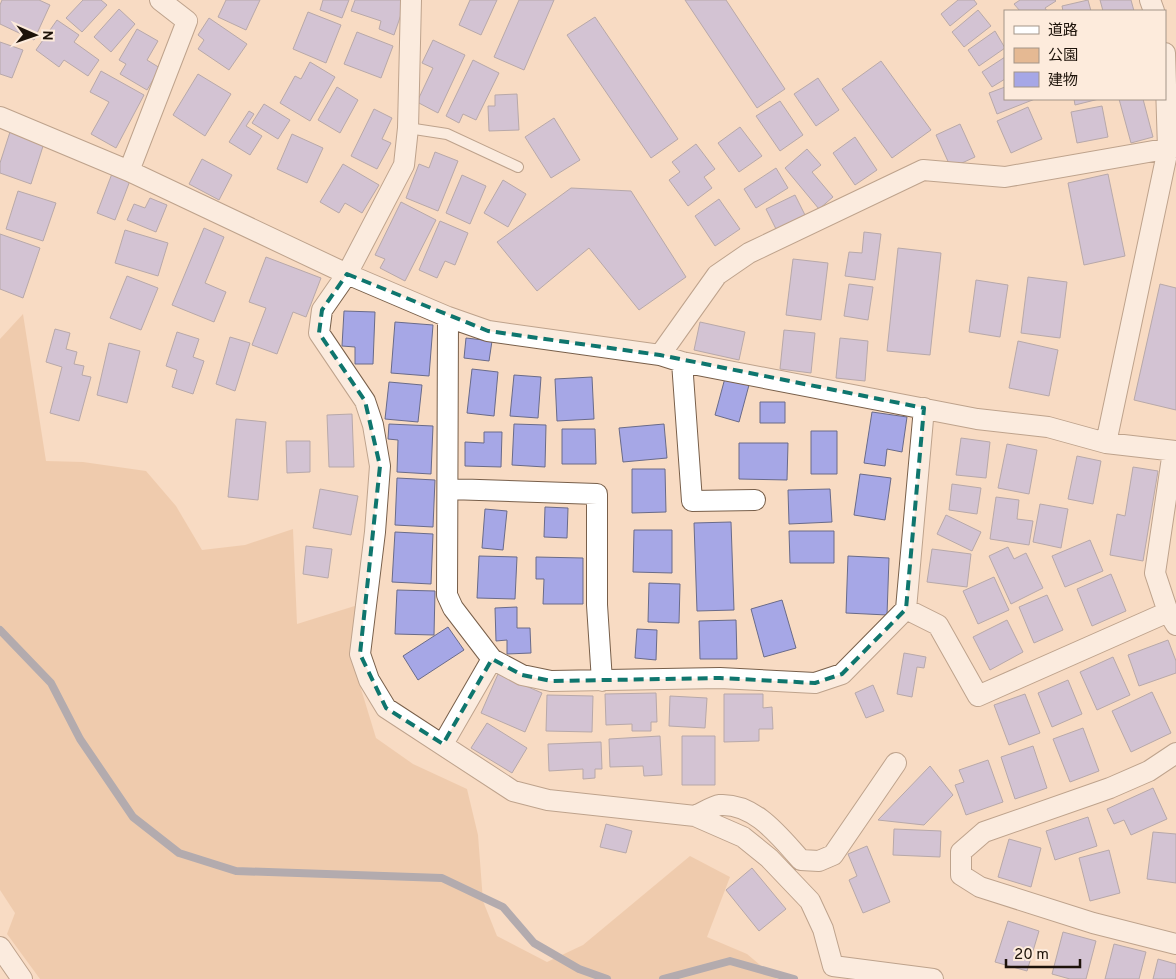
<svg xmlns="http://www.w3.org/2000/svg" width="1176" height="979" viewBox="0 0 1176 979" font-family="Overpass,'Noto Sans JP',sans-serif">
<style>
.green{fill:#e5b993}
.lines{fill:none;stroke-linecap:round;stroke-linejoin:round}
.stream{stroke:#607296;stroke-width:8}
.building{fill:#a6a7e6;stroke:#6a6b89}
.service-casing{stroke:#785f4a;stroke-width:12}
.minor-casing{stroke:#785f4a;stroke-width:22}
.service{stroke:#fff;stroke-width:10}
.minor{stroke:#fff;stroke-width:20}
.marked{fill:none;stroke:#0f766e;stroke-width:4;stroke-dasharray:10 6;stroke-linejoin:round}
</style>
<rect width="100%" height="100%" fill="#f8dbc3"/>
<!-- green -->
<path class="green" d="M23 314 46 461 83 462 146 471 176 506 202 550 245 545 293 529 297 624 361 604 358 679 376 738 413 764 467 789 478 835 483 901 497 936 547 962 583 945 690 856 730 877 707 937 747 954 777 979H40L7 934 15 913 0 890V339Z"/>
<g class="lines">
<!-- stream -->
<path class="stream" d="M0 630 51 683 80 739 133 817 179 853 236 871 442 878 503 907 534 943 579 969 607 979
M663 979 730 961 794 979"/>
</g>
<!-- building -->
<path class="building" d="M2 0H39L50 5 34 40 0 24V5Z
M83 0H101L107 5 82 32 66 18Z
M226 0H260L246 30 218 17Z
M323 0H349L342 18 320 10Z
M355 0H406L394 35 379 29 381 21 351 11Z
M470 0H497L481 35 459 25Z
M519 0H554L524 70 494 57Z
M685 0H726L785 89 757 108Z
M958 0H974L977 4 950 26 941 14Z
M1020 0H1055L1056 1 1045 8 1047 11H1020L1014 4Z
M1088 0 1091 11H1063L1062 6Z
M1100 0H1131L1134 11H1103Z
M119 9 135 24 111 52 94 37Z
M978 10 991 26 964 47 952 32Z
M308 12 341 25 326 63 293 49Z
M595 17 678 139 651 158 567 35Z
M209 18 247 44 229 70 198 49 204 40 198 35Z
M57 20 79 35 74 42 99 60 88 76 64 60 59 67 36 50Z
M137 29 158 41 147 60 160 68 147 90 120 74 126 64 119 60Z
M995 31 1005 48 979 66 968 50Z
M357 32 393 46 381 78 344 64Z
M433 40 465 55 438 113 417 102 433 68 422 63Z
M0 42 23 50 12 78 0 74Z
M1005 57V79L992 87 982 72Z
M473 60 499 73 476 120 463 114 459 123 446 116Z
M881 61 931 130 892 158 842 89Z
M310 62 335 77 310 121 280 103 295 76 301 79Z
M101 71 144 95 116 148 91 134 109 102 90 92Z
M198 74 231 94 205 136 173 115Z
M818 78 839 110 816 126 794 94Z
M337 87 358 100 340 133 318 120Z
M1005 87V99H1035L997 114 989 93Z
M517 94 519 130 489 131 488 106H495V95Z
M1074 99H1099L1075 105Z
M1119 99H1143L1153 137 1131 143Z
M780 101 803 135 780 151 756 116Z
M264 104 290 120 278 139 252 123Z
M1102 106 1108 137 1077 143 1071 112Z
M1028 107 1042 139 1011 153 997 121Z
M374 109 392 118 382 139 391 143 377 169 351 156Z
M249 111 254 114 246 126 262 136 250 155 229 142Z
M554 118 580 160 551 178 525 137Z
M960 124 975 157 951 168 936 135Z
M740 127 762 156 739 172 718 143Z
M10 132 44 143 31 184 0 173V163Z
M292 134 323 148 307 183 277 169Z
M855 137 877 170 855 185 833 153Z
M696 144 715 169 704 177 712 188 688 206 669 180 680 172 672 162Z
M807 149 821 165 812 172 833 197 819 209 785 168Z
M435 152 458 161 438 211 406 198 419 164 429 168Z
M202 159 232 175 219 200 189 184Z
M343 164 379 185 362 213 345 203 339 213 320 202Z
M776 168 788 188 756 208 744 189Z
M113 171 131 178 115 220 97 213Z
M1108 174 1125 256 1084 265 1068 183Z
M462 175 486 186 470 224 446 213Z
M503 180 526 194 508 227 484 213Z
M571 188 631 191 686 277 639 310 589 248 537 291 497 242Z
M18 191 56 203 43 241 6 229Z
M795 195 807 219 778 233 766 209Z
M150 198 167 205 156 232 127 220 134 204 145 208Z
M719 199 740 229 715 246 695 216Z
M401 202 436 220 405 281 380 268 385 259 375 255Z
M440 221 468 233 455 265 445 261 437 278 419 270Z
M204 228 224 237 205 283 226 292 214 322 172 305Z
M125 230 168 243 158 276 115 263Z
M864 232 881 234 875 280 845 276 849 252 862 253Z
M0 234 40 248 23 298 0 289Z
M898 248 941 253 930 355 887 351Z
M266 257 321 278 306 317 293 312 277 354 252 345 266 308 249 302Z
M793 259 828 263 821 320 786 315Z
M127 276 158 288 141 330 110 318Z
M1028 277 1067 282 1060 338 1021 333Z
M976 280 1008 285 1000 337 969 332Z
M849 284 873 287 868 320 844 316Z
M1160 284 1176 288V410L1134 400Z
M344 311 375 312 373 364H355V347L342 346Z
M395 322 433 325 429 376 391 373Z
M700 322 745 332 739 360 694 350Z
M55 329 70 333 66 349 77 352 74 364 84 366 82 375 91 377 79 421 50 413 62 367 46 362Z
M784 330 815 333 811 373 780 369Z
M177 332 199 339 193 357 204 361 193 394 172 387 177 370 166 366Z
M230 337 250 343 235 391 216 384Z
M466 338 492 341 489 361 464 358Z
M840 338 868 341 865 381 836 378Z
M1018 341 1058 350 1049 396 1009 388Z
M109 343 140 351 127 403 97 395Z
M472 369 498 372 494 416 467 413Z
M514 375 541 377 538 418 510 416Z
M592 377 594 419 557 421 555 379Z
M725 378 749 385 739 422 715 415Z
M389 382 422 385 418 422 385 419Z
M760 402H785V423H760Z
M872 412 907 417 902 452 887 449 885 466 864 463Z
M352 414 354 467H329L327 415Z
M236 419 266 422 258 500 228 497Z
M389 424 433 426 431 474 397 472 398 440 388 439Z
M514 424 546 425 545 467 512 465Z
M664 424 667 458 623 462 619 428Z
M562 429H595L596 464H562Z
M811 431H837V474H811Z
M484 432H502L501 467 465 466V442L484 443Z
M961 438 990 442 986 478 956 475Z
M286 441H310V472L287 473Z
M739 443H788L787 480 739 479Z
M1007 444 1037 450 1029 494 998 488Z
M1077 456 1101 461 1093 504 1068 499Z
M1133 467 1158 471 1143 561 1110 555 1117 514 1125 516Z
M632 469H665L666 512 632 513Z
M860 474 891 478 885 520 854 515Z
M397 478 435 480 433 527 395 525Z
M952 484 981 488 977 514 949 510Z
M320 489 358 496 351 535 313 528Z
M830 489 832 522 789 524 788 490Z
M996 497 1019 500 1017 519 1033 521 1029 545 990 539Z
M1040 504 1068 509 1061 548 1033 542Z
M545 507 568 508 567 538 544 537Z
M485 509 507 511 503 550 482 548Z
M946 515 981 532 972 551 937 534Z
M731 522 734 610 697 611 694 523Z
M634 530H672V573L633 572Z
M789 531H834V563H790Z
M395 532 433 534 431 584 392 582Z
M1090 540 1103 571 1065 587 1052 556Z
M306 546 332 549 328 578 303 574Z
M1008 547 1014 559 1026 553 1043 588 1011 604 989 556Z
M932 549 971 554 967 587 927 582Z
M479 556 517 557 515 599 477 598Z
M848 556 889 558 887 615 846 613Z
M536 557 583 558V604H543L544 579H536Z
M1111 574 1126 611 1092 626 1077 589Z
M994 577 1009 610 978 624 963 591Z
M649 583 680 584 679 623 648 622Z
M397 590 435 591 434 635 395 634Z
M1047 595 1063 630 1034 643 1019 607Z
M782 600 796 648 764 657 751 609Z
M517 607V628H530L531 653 507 654V640L496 641 495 608Z
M736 620 737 659H700L699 621Z
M1007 620 1023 652 990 670 973 637Z
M448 627 464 650 418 680 403 656Z
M637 629 657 630 656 660 635 658Z
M1168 640 1176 661V673L1139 686 1128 655Z
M904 653 926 657 924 668 917 667 912 697 897 694Z
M1113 657 1130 695 1097 710 1080 672Z
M498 674 542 693 525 732 481 713Z
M1068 680 1082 714 1052 727 1038 693Z
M873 685 884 711 866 718 855 693Z
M1152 692 1171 733 1131 752 1112 711Z
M656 693 657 722H651V731H632V724L606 725 605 694Z
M724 694H763V708L772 707 773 729H759V741L724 742Z
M1025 694 1040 733 1009 745 994 705Z
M547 695 593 696 592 732 546 731Z
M670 696 707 698 705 728 669 726Z
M487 723 527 748 512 773 471 748Z
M1083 728 1099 771 1070 782 1053 739Z
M660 736 662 775 644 776 643 766 610 767 609 739Z
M682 736H715V785H682Z
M601 742 602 769H595V778L583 779V769L549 771 548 744Z
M1033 746 1047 788 1015 799 1001 757Z
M988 760 1003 802 966 815 955 785 964 782 959 770Z
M930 766 953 795 924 825 878 820Z
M1153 788 1167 819 1131 835 1124 820 1114 824 1107 809Z
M1088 817 1097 846 1055 860 1046 831Z
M606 824 632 831 626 853 600 847Z
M894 829 941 831 940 857 893 855Z
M1153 832 1176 834V883L1147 879Z
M1009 839 1041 848 1031 887 998 877Z
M867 846 890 902 863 913 849 880 857 876 848 854Z
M1109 850 1120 893 1090 901 1079 858Z
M752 868 786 909 759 931 726 890Z
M1008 921 1039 931 1027 971 995 962Z
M1063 932 1096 941 1086 979H1070L1052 974Z
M1114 944 1146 952 1139 979H1105Z
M1158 959 1176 964V979H1153Z"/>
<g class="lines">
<defs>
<path id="service" d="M408 128 447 134 518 167"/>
<path id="minor" d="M411 0 408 128 404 165 347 274 322 310 319 333 365 401 373 425 380 466 375 532 360 654 369 680 386 708 513 791 548 800 695 816 743 837 769 858 810 901 823 929 833 966 933 979
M1150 0 1154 11
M0 117 129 171 347 274 448 317 488 331 660 355 682 362 977 419 1048 427 1106 443 1176 451
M129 171 187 21 160 0
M448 317 447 595 453 608 492 659 522 675 551 681 720 678 815 683 842 674 906 609 938 625 978 696 1168 612
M660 355 717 275 749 253 923 170 1005 177 1176 147
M682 362 692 501 755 500
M1106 443 1168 149 1165 53
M1173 451 1155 573 1168 612 1176 625
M449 489 597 494V605L602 681
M906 609 924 408
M443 744 492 659
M1176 753 1149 771 1110 788 984 832 961 852V875L980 887 1093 923 1176 944
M695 816C702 813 713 806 720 805 755 803 780 837 801 860L819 861 833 855 896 763
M0 947 22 979"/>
</defs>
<!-- service casing -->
<use href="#service" class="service-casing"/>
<!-- minor casing -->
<use href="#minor" class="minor-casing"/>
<!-- service -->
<use href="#service" class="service"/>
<!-- minor -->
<use href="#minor" class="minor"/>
</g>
<!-- marked area -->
<path d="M0 0H1176V979H0ZM347 274 488 331 660 355 924 408 906 609 842 674 815 683 720 678 551 681 522 675 492 659 443 744 386 708 360 654 380 466 365 401 319 333 322 310Z" fill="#f8dbc3" fill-opacity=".55" fill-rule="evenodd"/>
<path class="marked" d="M347 274 488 331 660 355 924 408 906 609 842 674 815 683 720 678 551 681 522 675 492 659 443 744 386 708 360 654 380 466 365 401 319 333 322 310Z"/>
<!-- legend -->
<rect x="1004" y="10" width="162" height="90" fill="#fdebdc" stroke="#a39588"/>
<rect x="1014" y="26" width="25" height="8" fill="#ffffff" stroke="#a39588"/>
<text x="1048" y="35" font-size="15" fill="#1d130a">道路</text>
<rect x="1014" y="48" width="25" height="15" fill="#e5b993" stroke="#a39588"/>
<text x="1048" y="60" font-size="15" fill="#1d130a">公園</text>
<rect x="1014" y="72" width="25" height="15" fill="#a6a7e6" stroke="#a39588"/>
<text x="1048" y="85" font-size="15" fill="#1d130a">建物</text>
<!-- north arrow -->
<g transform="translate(35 35) rotate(92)" stroke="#fdebdc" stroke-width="4" paint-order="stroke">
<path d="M0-4L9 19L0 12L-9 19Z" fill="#1d130a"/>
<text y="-8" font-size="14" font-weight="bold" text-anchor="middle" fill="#1d130a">N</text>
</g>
<!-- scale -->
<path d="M1006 959v8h74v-8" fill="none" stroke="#1d130a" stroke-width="2.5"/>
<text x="1014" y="959" font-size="15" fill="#1d130a" stroke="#fdebdc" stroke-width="4" paint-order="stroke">20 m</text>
</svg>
